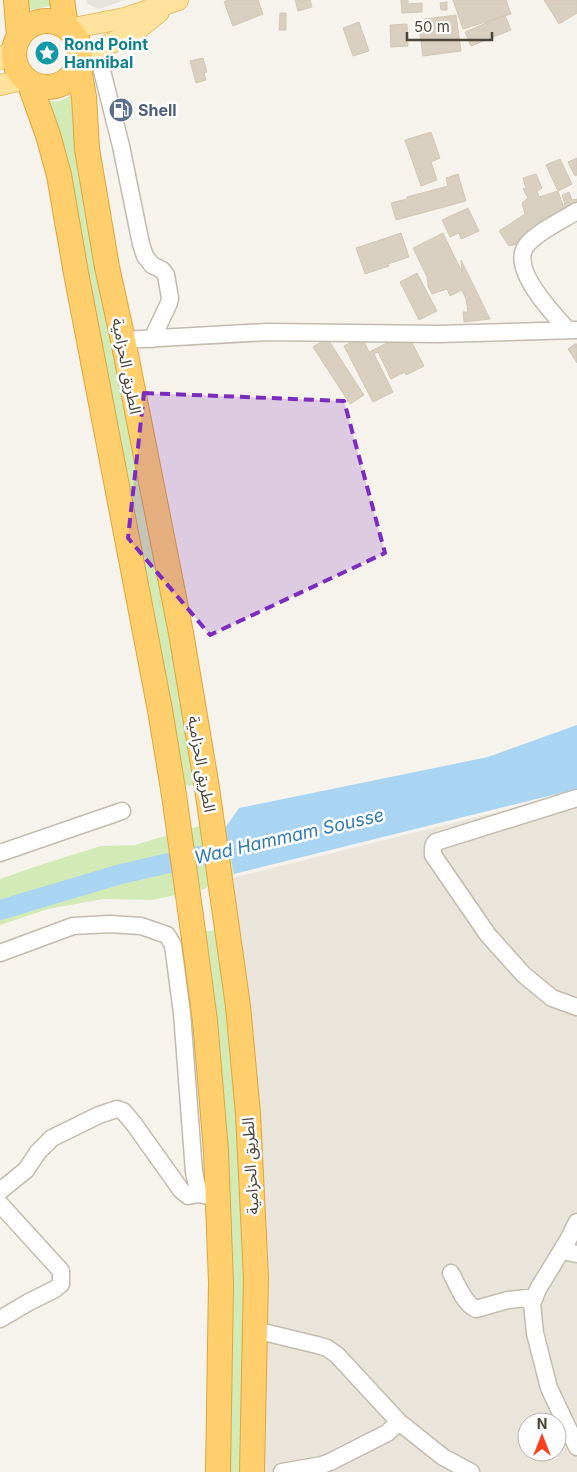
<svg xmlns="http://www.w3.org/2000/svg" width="577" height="1472" viewBox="0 0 577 1472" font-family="Inter,'Noto Sans Arabic',sans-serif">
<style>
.residential{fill:#eae5da;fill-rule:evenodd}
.industrial{fill:#e6e2dd}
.green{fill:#d2eab5}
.water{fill:#a9d4f2}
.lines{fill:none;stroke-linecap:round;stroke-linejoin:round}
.river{stroke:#a9d4f2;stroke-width:20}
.building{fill:#d8cfc1;stroke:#d3c7b4}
.minor-casing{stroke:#c2bbae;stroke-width:19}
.major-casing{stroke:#e6c16a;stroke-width:22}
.highway-casing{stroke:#e0a43c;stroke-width:26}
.minor{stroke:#fff;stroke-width:16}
.major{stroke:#ffe39c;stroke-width:20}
.highway{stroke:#ffcf6e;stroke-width:24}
.marked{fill:#7b2cbf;fill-opacity:0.2;stroke:#7b2cbf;stroke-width:4;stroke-dasharray:10 6;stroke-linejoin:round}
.labels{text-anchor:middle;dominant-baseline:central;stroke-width:5;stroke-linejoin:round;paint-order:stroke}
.culture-label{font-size:16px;font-weight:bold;fill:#0d838f;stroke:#fff;text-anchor:start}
.service-label{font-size:16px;font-weight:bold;fill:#4e5e75;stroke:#fff;text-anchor:start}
.street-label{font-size:16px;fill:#4b4439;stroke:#fff}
.water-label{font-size:18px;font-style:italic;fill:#2e7ab2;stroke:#fff}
</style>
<rect width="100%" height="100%" fill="#f6f3ec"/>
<!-- residential -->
<path class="residential" d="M577 792V1472H263L262 1186 258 1089 245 974 232 878ZM527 1422H557V1452H527Z"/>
<!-- industrial -->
<path class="industrial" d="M86 0H124L100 9 87 4Z"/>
<!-- green -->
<path class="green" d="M22 0H56L57 4 22 12Z
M77 93 201 786 179 785 42 102 59 101Z
M199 826 225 828 234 874 204 889 152 900 103 899 48 909 0 925V879L37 866 101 846 135 845Z
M222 929 233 1022 248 1289 245 1472H224L202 932Z"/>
<!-- water -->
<path class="water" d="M577 725V789L234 874 225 828 239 808 488 757Z"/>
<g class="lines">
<!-- river -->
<path class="river" d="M0 910 121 874 230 849"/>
</g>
<!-- building -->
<path class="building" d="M228 0H258L263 14 233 26 224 2Z
M295 0H310L312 7 298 11Z
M401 0H408V4L422 3V12L402 13Z
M453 0H506L511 14 463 29Z
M544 0H577V13L559 24Z
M447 2V10H441L440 3Z
M280 13H286V30H279Z
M456 15 461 51 423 56 418 20Z
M505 15 511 30 471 46 465 32Z
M359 22 369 51 353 56 343 28Z
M407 24 408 46 391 47 390 25Z
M203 58 207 72 204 73 206 80 196 83 190 61Z
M431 132 440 158 431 162 437 180 421 186 405 140Z
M577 158V175L575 176 568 162Z
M560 159 572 184 558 191 546 165Z
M458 174 466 201 396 220 391 203 407 199V197L448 186 446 178Z
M536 174 542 188 537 191 539 197 558 191 563 206 565 204 562 195 569 192 572 200 577 199V204L517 244 509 246 499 231 525 214 522 203 528 198 523 189 526 188 523 178Z
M468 208 479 231 461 239 459 233 450 237 442 220Z
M401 233 409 257 388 264 389 266 365 274 356 248Z
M443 233 462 272 461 260 490 319 464 322 463 312H468L466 299 462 290 450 296 447 289 432 294 428 286 427 277 413 248Z
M417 273 437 311 419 320 400 282Z
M407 333 424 366 406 375 405 372 391 379 378 352 374 354 393 392 373 402 344 346 362 337 369 352Z
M327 338 364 395 350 404 313 347Z
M575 344H577V363L568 349Z"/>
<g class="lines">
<defs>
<path id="minor" d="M97 51 121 146 141 244 145 256 152 265 162 270 166 275 170 298 169 303 152 339
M568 330C553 314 510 269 526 246 535 233 563 220 577 211
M123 340 267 332 439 334 577 330
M577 798 436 842C432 845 433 850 433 855L488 935 524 975 552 998 577 1007
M0 853 122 811
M0 953 73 926 110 924 141 926 167 935 173 945 182 1013 194 1172 199 1194 217 1198
M0 1191 26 1170 38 1152 52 1138 99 1115 117 1109 123 1111 134 1124 181 1190 188 1196 199 1194
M0 1204 61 1271V1284L55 1289 29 1302 0 1319
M577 1222 568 1240 538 1289 532 1304 535 1333 549 1388 577 1447
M562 1251 577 1254
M451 1273C457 1284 464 1304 476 1309L508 1300 535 1297
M255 1330 317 1345 327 1348 337 1355 399 1422 387 1433 330 1462 322 1465 282 1472
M399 1422 443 1457 471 1472"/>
<path id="major" d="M69 29 125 18 178 0
M0 59 14 49
M79 60 138 29 159 12
M0 85 26 79"/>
<path id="highway" d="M16 0 19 37
M62 0 66 27
M14 54a33 33 0 1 1 66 0a33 33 0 1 1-66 0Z
M78 64 84 97 87 149 107 267 123 340 181 633 207 788 238 1006 248 1114 256 1278 252 1472
M29 82 48 135 59 175 76 273 160 710 174 795 193 931 205 1021 216 1151 221 1283 218 1472"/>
</defs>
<!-- minor casing -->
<use href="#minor" class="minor-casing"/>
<!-- major casing -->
<use href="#major" class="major-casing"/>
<!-- highway casing -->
<use href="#highway" class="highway-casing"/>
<!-- minor -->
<use href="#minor" class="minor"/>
<!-- major -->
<use href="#major" class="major"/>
<!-- highway -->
<use href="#highway" class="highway"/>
</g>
<!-- marked area -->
<path class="marked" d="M144 393 344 401 385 553 210 635 128 538Z"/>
<!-- icons -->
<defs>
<symbol id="sight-disc" viewBox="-11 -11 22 22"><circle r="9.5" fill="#0f9aa8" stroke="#fff"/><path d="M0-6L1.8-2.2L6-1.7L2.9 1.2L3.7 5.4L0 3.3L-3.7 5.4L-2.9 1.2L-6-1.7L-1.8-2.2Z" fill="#fff"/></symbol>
<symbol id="fuel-disc" viewBox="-11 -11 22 22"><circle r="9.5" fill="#5c6f8a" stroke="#fff"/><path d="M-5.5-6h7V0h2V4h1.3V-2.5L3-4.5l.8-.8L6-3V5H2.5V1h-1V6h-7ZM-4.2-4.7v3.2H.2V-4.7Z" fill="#fff"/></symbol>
</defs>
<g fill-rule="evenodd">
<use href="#sight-disc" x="33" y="39" width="28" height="28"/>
<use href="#fuel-disc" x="107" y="96" width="28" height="28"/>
</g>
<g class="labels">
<!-- culture labels -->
<g class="culture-label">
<text x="64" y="44">Rond Point<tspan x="64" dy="18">Hannibal</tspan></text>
</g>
<!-- service labels -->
<g class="service-label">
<text x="138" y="110">Shell</text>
</g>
<!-- street labels -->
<g class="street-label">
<text transform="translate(127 366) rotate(79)">الطريق الحزامية</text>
<text transform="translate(202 764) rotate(80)">الطريق الحزامية</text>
<text transform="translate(250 1166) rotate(-93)">الطريق الحزامية</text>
</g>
<!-- water labels -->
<g class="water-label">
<text transform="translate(289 836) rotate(-13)">Wad Hammam Sousse</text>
</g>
</g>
<!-- north arrow -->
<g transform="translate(542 1437)"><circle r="24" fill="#ffffff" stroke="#b7b4b0"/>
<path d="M0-4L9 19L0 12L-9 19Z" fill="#fc3f1d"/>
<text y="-8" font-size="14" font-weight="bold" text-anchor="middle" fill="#4b4439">N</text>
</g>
<!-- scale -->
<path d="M407 32v8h85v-8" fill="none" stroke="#4b4439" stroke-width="2.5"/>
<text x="414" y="32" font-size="15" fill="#4b4439" stroke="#ffffff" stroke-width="4" paint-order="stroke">50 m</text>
</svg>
